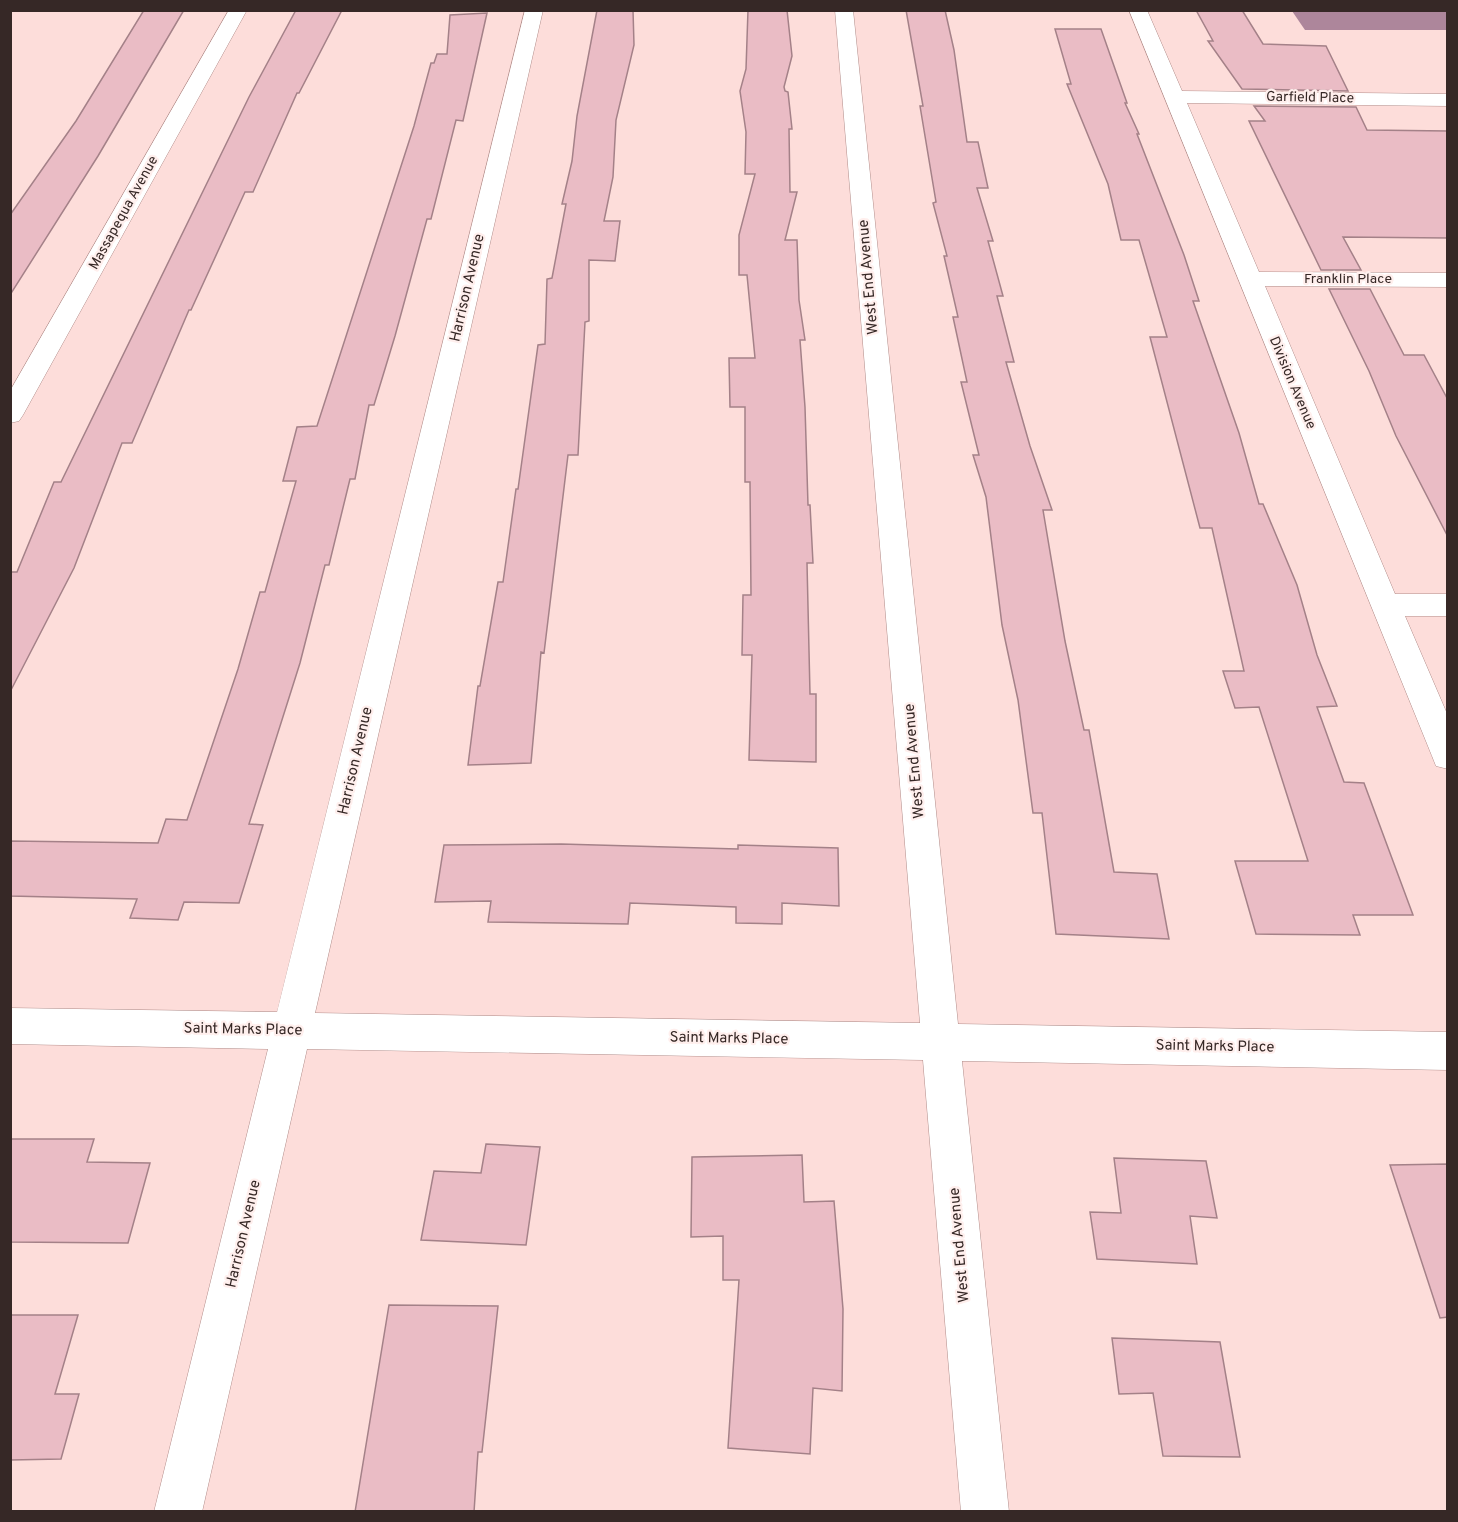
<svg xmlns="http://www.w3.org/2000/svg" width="1458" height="1522" viewBox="0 0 1458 1522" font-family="Overpass,sans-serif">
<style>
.water{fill:#ad869b}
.building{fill:#eabcc5;stroke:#a48188;stroke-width:1.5}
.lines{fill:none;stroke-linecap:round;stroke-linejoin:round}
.street-casing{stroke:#b18d8a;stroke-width:1}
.street{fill:#fff;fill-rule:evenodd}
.labels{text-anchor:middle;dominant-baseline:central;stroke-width:4.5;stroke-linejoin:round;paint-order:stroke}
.far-street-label{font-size:14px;fill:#362826;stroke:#ffefed}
.street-label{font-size:15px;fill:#362826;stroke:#ffefed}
</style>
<rect width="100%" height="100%" fill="#fdddda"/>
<!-- water -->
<path class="water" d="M1292 11H1447V30H1305Z"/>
<!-- building -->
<path class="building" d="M144 10H184L98 156 10 295V215L76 121Z
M296 10H342L299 93H297L253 192H245L191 310H189L132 443H122L74 568 10 692V572H17L54 482H61L249 97Z
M597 10H633L634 45 616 120 613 177 604 221H620L615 261 589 260V321L585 322 578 455H568L544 653 541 652 531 763 468 765 478 686H480L498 582H503L516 489H518L538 345 545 344 547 279 552 278 566 204H562L572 161 577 116Z
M748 10H787L792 56 784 87 785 91 788 92 792 129H789L790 192H797L785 240H797L799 300 805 340H800L805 407 808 505H810L813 563H807L810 694H816V762L749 760 752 655H742L743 595H751L750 482H745V407H730L729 358H755L747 275H739V235L755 174H745L746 132 740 91 746 69Z
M906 10H945L954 50 967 142H978L988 188H977L993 241H988L1003 296H997L1014 362H1006L1030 446 1052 510H1043L1065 641 1084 730H1089L1114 872 1157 874 1169 939 1056 934 1042 813H1033L1018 700 1002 625 986 497 973 455H979L961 382H967L953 317H958L944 256H947L933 203 936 202 920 106H923Z
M1196 10H1242L1263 44 1326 46 1348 91 1242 89 1208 41H1213Z
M487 13 463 121 456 120 431 219H427L395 336 374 405H369L355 479H350L329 565H325L300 663 249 824 263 825 239 903 184 902 178 920 130 918 137 899 10 896V841L158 843 166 819 187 820 238 669 260 592H265L296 481H283L297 427 317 426 414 126 431 63H434L437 54H447L450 15Z
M1055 29H1101L1127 103H1125L1139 134H1137L1184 255 1199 301H1193L1239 433 1259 504H1263L1297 585 1317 655 1337 706 1317 707 1344 782 1364 783 1413 915H1353L1360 935 1256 934 1235 861H1308L1259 707 1235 708 1223 671H1244L1212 528H1200L1150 337H1167L1139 240H1121L1108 184 1067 84H1071Z
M1254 106 1356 107 1367 130 1448 131V238L1343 237 1361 270H1321L1249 121H1265Z
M1329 289H1370L1404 355H1424L1448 400V537L1396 436 1369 371Z
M561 844 738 849V845L838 848 839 906 782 903V924L736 923V907L630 903 628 924 488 922 491 901 435 902 444 845Z
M10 1139H94L87 1162 150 1163 128 1243 10 1242Z
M486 1144 540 1147 526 1245 421 1240 434 1171 481 1173Z
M802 1155 804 1202 834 1201 843 1309 842 1391 813 1388 810 1454 728 1448 739 1280H723V1236L691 1237 692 1157Z
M1114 1158 1206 1161 1217 1218 1190 1216 1197 1264 1097 1259 1090 1212 1121 1213Z
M1448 1164V1317L1440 1318 1390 1165Z
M389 1305 498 1306 482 1452H478L474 1512H355Z
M10 1315H78L55 1394H79L61 1459 10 1460Z
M1112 1338 1220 1342 1240 1457 1163 1456 1153 1393 1119 1394Z"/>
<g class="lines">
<defs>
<path id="street" d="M229 10H247L23 415 19 421 10 423V391Z
M525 10H543L315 1013 920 1023 835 10H853L958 1024 1448 1032V1070L962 1061 1009 1512H961L923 1060 307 1049 202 1512H154L268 1049 10 1044V1008L277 1012Z
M1129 10H1147L1182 91 1448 94V106L1187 103 1259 272 1448 273V287L1265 286 1395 594H1448V616H1405L1448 716V769L1436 766 1432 756Z"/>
</defs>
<!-- street casing -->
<use href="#street" class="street-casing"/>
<!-- street -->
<use href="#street" class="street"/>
</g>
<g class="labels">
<!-- far-street labels -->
<g class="far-street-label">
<text transform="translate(1310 98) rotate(1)">Garfield Place</text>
<text transform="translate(124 213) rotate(-61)">Massapequa Avenue</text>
<text x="1348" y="279">Franklin Place</text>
<text transform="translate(1292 383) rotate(67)">Division Avenue</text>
</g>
<!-- street labels -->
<g class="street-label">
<text transform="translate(869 277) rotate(-95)">West End Avenue</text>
<text transform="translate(468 288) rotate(-77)">Harrison Avenue</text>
<text transform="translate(356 761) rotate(-77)">Harrison Avenue</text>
<text transform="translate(915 761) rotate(-95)">West End Avenue</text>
<text transform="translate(243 1030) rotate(1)">Saint Marks Place</text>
<text transform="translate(729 1039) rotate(1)">Saint Marks Place</text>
<text transform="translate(1215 1047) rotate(1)">Saint Marks Place</text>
<text transform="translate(244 1234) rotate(-77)">Harrison Avenue</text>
<text transform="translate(960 1245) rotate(-95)">West End Avenue</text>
</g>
</g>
<!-- border -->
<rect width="1458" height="1522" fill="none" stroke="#362826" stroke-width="24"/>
</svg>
